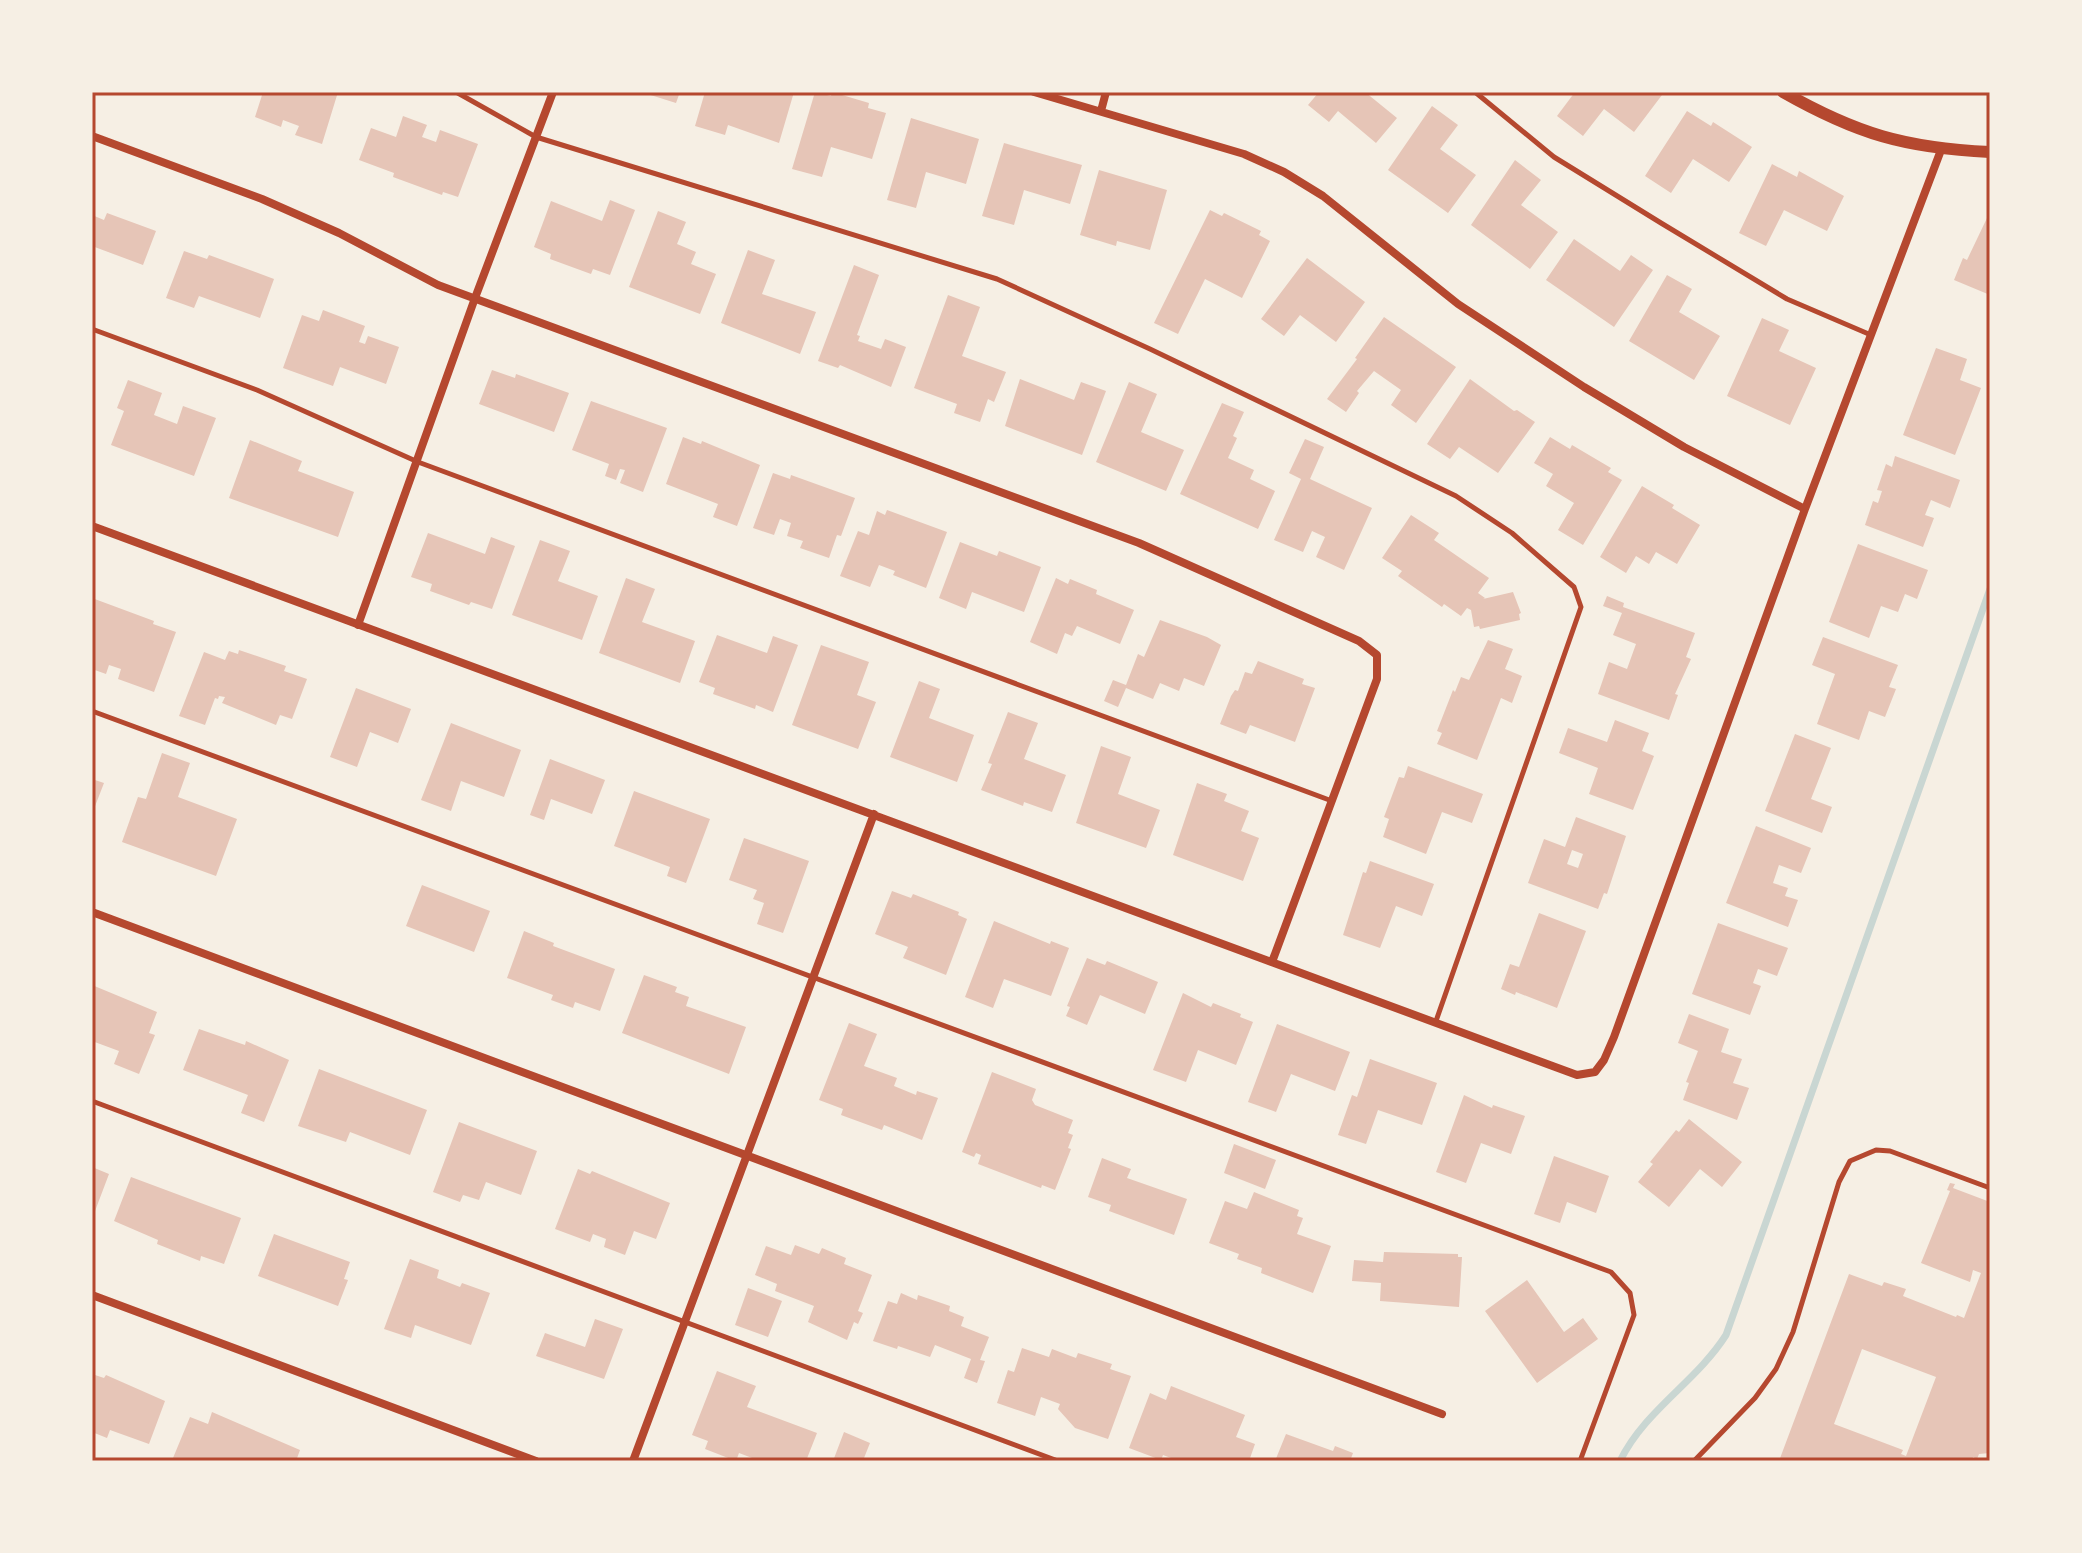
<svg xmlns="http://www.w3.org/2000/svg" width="2082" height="1553" viewBox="0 0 2082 1553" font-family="Lato,sans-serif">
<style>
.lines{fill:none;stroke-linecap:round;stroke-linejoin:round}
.stream{stroke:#c9d6d2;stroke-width:7}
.building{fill:#e6c5b7;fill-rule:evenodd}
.service{stroke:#b5482f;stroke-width:5}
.minor{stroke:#b5482f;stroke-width:8}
.tertiary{stroke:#b5482f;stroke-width:12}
.neatline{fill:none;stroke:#b5482f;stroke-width:3}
</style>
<rect width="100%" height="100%" fill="#f6efe4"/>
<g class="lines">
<!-- stream -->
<path class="stream" d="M1620 1461C1645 1410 1696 1382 1726 1335L1990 589"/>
</g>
<!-- building -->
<path class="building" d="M263 92H338L322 144 295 135 299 126 283 120 281 127 255 117Z
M641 92H680L676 103Z
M705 92H794L779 143 728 125 725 135 695 126Z
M815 92 831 96 832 92 869 103 868 108 886 113 872 159 831 147 822 177 792 169Z
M1319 92H1365L1397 118 1376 143 1338 111 1329 122 1308 105Z
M1575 92H1658L1662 95 1634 132 1604 109 1583 136 1557 116Z
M1432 106 1458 125 1440 149 1476 175 1448 213 1388 170Z
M1687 111 1711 126 1713 122 1752 147 1729 182 1693 159 1671 193 1645 176Z
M403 116 427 125 422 137 436 142 440 130 478 144 458 197 443 192 442 195 393 177 394 173 359 160 371 128 396 137Z
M911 118 979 139 966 184 926 172 916 208 887 200Z
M1004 143 1082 165 1070 204 1024 190 1014 225 982 216Z
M1515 160 1541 180 1521 205 1558 232 1530 269 1471 225Z
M1772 164 1797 177 1799 171 1844 196 1827 231 1784 210 1766 246 1739 233Z
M1099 170 1167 190 1150 250 1117 241 1116 246 1080 235Z
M610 200 635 210 610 275 593 269 591 274 550 259 551 254 534 247 551 201 602 221Z
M1210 210 1222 216 1224 213 1261 231 1259 235 1270 241 1242 298 1205 279 1178 334 1154 323Z
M658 211 686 222 677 244 696 252 691 264 716 274 700 314 629 287Z
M107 213 156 231 143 265 92 246V215L104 220Z
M1987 218 1990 219V295L1954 280 1963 258 1967 260Z
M1574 239 1620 271 1631 255 1653 270 1614 327 1546 280Z
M748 250 775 260 762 294 816 312 800 354 721 323Z
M184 251 207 259 209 255 274 279 260 318 199 296 194 308 166 298Z
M1307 258 1365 302 1336 342 1300 315 1284 336 1261 319Z
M854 265 879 275 857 335 860 336 858 341 881 349 885 339 906 347 891 387 840 365 838 368 818 361Z
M1667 275 1692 289 1679 312 1720 336 1694 380 1629 341Z
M948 295 980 307 962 356 1006 372 994 402 988 399 980 422 954 413 957 404 914 388Z
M323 310 365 326 359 342 365 344 368 336 399 347 386 384 340 367 333 386 283 368 302 315 319 321Z
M1384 317 1456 367 1416 423 1391 405 1401 390 1374 371 1357 391 1359 393 1346 412 1327 399 1357 359 1355 358Z
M1762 318 1789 330 1779 351 1816 368 1790 425 1727 396Z
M1936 348 1967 359 1960 380 1981 388 1955 455 1903 435Z
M492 370 515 378 516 374 569 393 554 432 479 404Z
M1020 379 1074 400 1081 382 1106 391 1082 455 1005 426Z
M1470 379 1514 411 1517 410 1535 422 1498 473 1459 447 1450 459 1427 444Z
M128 380 162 393 154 415 177 424 183 406 216 418 194 476 111 445 124 411 117 408Z
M1129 382 1157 394 1141 432 1184 450 1166 491 1096 462Z
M591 401 667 428 643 492 620 483 625 470 620 469 616 480 605 476 609 464 572 450Z
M1222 403 1244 412 1233 436 1237 438 1228 458 1254 470 1250 479 1275 491 1258 529 1180 494Z
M683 437 701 444 702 441 760 465 737 526 713 517 718 504 666 484Z
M1550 437 1570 449 1572 445 1611 468 1608 472 1622 480 1583 545 1558 530 1574 503 1546 486 1553 474 1534 463Z
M1305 439 1324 447 1310 479 1372 508 1344 570 1316 557 1325 537 1312 531 1303 552 1274 540 1301 479 1289 473Z
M250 440 302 461 298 471 354 492 338 537 229 498Z
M1895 456 1960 480 1950 508 1931 500 1925 515 1934 518 1923 547 1865 525 1873 501 1878 503 1882 491 1877 490 1886 464 1892 467Z
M773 473 790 479 791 475 855 498 841 536 837 535 829 558 800 548 803 541 787 536 791 523 780 519 774 535 753 528Z
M1642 486 1674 505 1672 508 1700 525 1677 564 1656 552 1649 564 1636 556 1626 573 1600 557Z
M887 510 947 532 926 588 893 575 895 571 879 565 870 587 840 576 858 531 869 535 877 511 885 515Z
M1411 515 1439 533 1434 540 1489 578 1478 593 1485 598 1483 599 1513 592 1521 613 1519 614 1520 620 1480 629 1479 626 1474 627 1471 610 1467 608 1461 616 1444 604 1442 607 1398 576 1402 571 1382 558Z
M428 533 485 554 491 537 515 546 492 609 471 602 469 605 430 591 432 584 411 577Z
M540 540 570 551 558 581 598 596 582 640 512 615Z
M960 542 997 556 999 551 1041 567 1024 612 972 592 966 609 939 598Z
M1858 544 1928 570 1917 599 1905 594 1898 612 1881 606 1869 638 1829 622Z
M626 578 655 589 642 622 695 641 680 683 599 653Z
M1056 578 1068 584 1070 579 1097 590 1096 594 1134 610 1120 644 1077 626 1072 636 1065 633 1057 654 1030 642Z
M1607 596 1624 603 1623 607 1695 633 1686 657 1691 659 1675 694 1678 695 1669 720 1598 694 1609 662 1627 669 1636 644 1613 635 1622 613 1603 606Z
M92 598 154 621 153 624 176 632 154 692 118 679 121 669 109 665 106 674 92 669Z
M1160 620 1207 637 1221 645 1204 686 1184 678 1179 691 1160 683 1153 699 1126 688 1118 707 1104 701 1113 680 1126 685 1138 654 1144 657Z
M717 635 767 653 773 636 798 645 773 712 756 705 755 709 713 694 715 688 699 682Z
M1823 637 1898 665 1889 687 1896 689 1885 717 1869 711 1859 740 1817 724 1835 674 1812 665Z
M1488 640 1513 649 1505 669 1522 676 1512 703 1501 698 1477 760 1437 744 1442 733 1437 731 1453 690 1455 692 1461 677 1469 680Z
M821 645 869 662 857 695 876 702 858 749 792 725Z
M239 650 286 666 284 671 307 679 292 719 280 715 276 725 222 703 225 697 219 696 218 699 215 698 205 725 179 716 204 652 225 660 229 651 238 654Z
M1258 661 1304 679 1302 684 1315 688 1295 742 1250 725 1246 734 1220 724 1231 696 1235 690 1238 691 1245 672 1252 674Z
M919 681 940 689 929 718 974 735 957 782 890 757Z
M356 688 411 709 398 743 370 732 357 767 330 757Z
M1008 712 1038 723 1024 759 1066 775 1052 812 1024 802 1023 806 981 790 992 764 988 763Z
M1615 720 1649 733 1642 751 1654 756 1633 810 1589 794 1598 768 1559 753 1568 728 1607 742Z
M451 723 521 750 504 797 461 781 451 811 421 800Z
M1795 734 1831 748 1811 799 1832 807 1822 833 1765 811Z
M1101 746 1131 757 1118 794 1160 810 1146 848 1076 823Z
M162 753 190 763 178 797 237 819 216 876 122 842 138 797 146 799Z
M550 759 605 780 592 814 551 799 544 820 530 815Z
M1408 766 1483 794 1472 823 1442 812 1426 854 1383 837 1389 819 1384 817 1399 777 1404 778Z
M92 779 104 783 92 814Z
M1197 783 1227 794 1224 801 1249 811 1241 831 1259 838 1243 881 1173 855Z
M634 791 710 819 686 883 667 876 670 867 614 846Z
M1576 817 1626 836 1607 894 1604 893 1598 909 1528 883 1544 839 1565 847ZM1572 850 1583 854 1578 868 1567 864Z
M1756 826 1811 848 1801 873 1779 865 1773 883 1788 888 1785 896 1798 900 1788 927 1726 903Z
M744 838 809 861 783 933 757 924 764 903 753 899 757 890 729 880Z
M1370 861 1434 884 1422 916 1396 906 1380 948 1343 935 1363 872 1366 873Z
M422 885 490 911 474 952 406 926Z
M892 891 911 898 913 894 959 912 958 915 967 919 946 975 903 958 908 947 875 934Z
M1539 913 1586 931 1557 1008 1516 992 1515 995 1501 989 1510 964 1519 967Z
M994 921 1050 944 1051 941 1069 948 1051 996 1004 979 993 1008 965 997Z
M1718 923 1788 948 1777 976 1758 969 1753 983 1761 986 1750 1015 1692 994Z
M524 931 554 943 553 946 615 969 600 1011 575 1002 573 1008 551 1000 553 995 507 978Z
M1087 958 1105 965 1107 961 1158 982 1145 1014 1100 995 1087 1025 1066 1016 1070 1007 1067 1006Z
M644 975 677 987 675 992 689 997 686 1006 746 1027 729 1074 622 1033Z
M92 985 157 1012 149 1033 155 1035 139 1074 114 1064 119 1051 92 1041Z
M1183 993 1211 1007 1213 1003 1241 1014 1240 1017 1253 1022 1236 1065 1198 1050 1186 1082 1153 1070Z
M1689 1014 1729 1029 1721 1052 1742 1059 1733 1083 1749 1088 1737 1120 1683 1100 1689 1083 1686 1082 1698 1051 1678 1043Z
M849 1023 877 1034 864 1066 897 1078 894 1086 916 1095 917 1091 938 1098 922 1140 884 1125 882 1130 841 1115 843 1109 819 1100Z
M1277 1024 1350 1052 1335 1091 1291 1074 1276 1112 1248 1102Z
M199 1029 245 1045 246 1041 289 1060 264 1122 241 1113 248 1095 183 1070Z
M1370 1059 1437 1083 1422 1125 1378 1110 1366 1144 1338 1135 1352 1095 1357 1097Z
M319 1069 427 1110 410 1155 350 1132 346 1142 298 1126Z
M992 1072 1036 1089 1032 1100 1035 1105 1073 1120 1068 1133 1073 1135 1068 1148 1071 1149 1055 1190 1042 1185 1041 1188 978 1164 981 1155 976 1153 974 1157 962 1152Z
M1464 1095 1492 1108 1493 1105 1525 1116 1511 1154 1481 1143 1466 1183 1436 1172Z
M1689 1119 1742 1162 1722 1187 1700 1169 1669 1207 1638 1182 1653 1164 1650 1162 1676 1130 1679 1132Z
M459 1122 537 1151 521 1195 486 1182 479 1200 463 1195 460 1202 433 1192Z
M1234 1144 1276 1160 1265 1189 1224 1173Z
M1554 1156 1609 1176 1596 1213 1567 1202 1560 1223 1534 1214Z
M1102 1158 1131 1169 1127 1178 1187 1199 1174 1235 1109 1211 1111 1205 1088 1197Z
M92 1167 109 1174 92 1219Z
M578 1169 590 1174 592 1171 670 1203 656 1239 634 1231 625 1255 604 1247 606 1239 593 1234 590 1242 555 1229Z
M131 1177 241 1218 224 1264 201 1256 200 1261 157 1244 158 1240 114 1221Z
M1950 1183 1955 1184 1953 1188 1990 1202V1453L1979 1454 1977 1459 1973 1457 1972 1461H1779L1849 1274 1882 1286 1884 1282 1906 1289 1903 1296 1956 1317 1957 1315 1964 1318 1981 1273 1973 1270 1970 1282 1921 1263 1950 1191 1947 1190ZM1862 1349 1936 1377 1906 1456 1901 1454 1903 1450 1834 1424Z
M1254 1192 1299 1210 1297 1216 1303 1218 1297 1234 1331 1246 1313 1293 1261 1273 1262 1268 1237 1259 1239 1254 1209 1243 1225 1201 1247 1209Z
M274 1234 350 1262 344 1279 348 1280 338 1306 258 1276Z
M795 1245 819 1254 822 1248 846 1258 844 1264 872 1275 858 1311 863 1313 858 1324 854 1322 847 1340 808 1322 814 1306 775 1291 777 1284 755 1275 766 1246 791 1255Z
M1384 1252 1458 1254V1257H1462L1459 1307 1380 1301 1381 1283 1352 1281 1354 1260 1383 1262Z
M410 1259 439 1270 437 1278 460 1287 462 1283 490 1293 471 1345 415 1325 411 1338 384 1329Z
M1527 1280 1564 1332 1583 1318 1598 1339 1537 1383 1485 1311Z
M748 1288 782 1301 768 1337 735 1325Z
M901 1293 917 1300 918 1295 950 1306 949 1311 964 1317 961 1326 989 1337 980 1360 985 1361 977 1383 964 1378 971 1359 935 1345 930 1357 898 1346 897 1349 873 1341 888 1301 897 1304Z
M595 1319 623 1329 604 1379 536 1356 545 1333 585 1347Z
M1022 1348 1049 1357 1052 1349 1076 1358 1078 1353 1112 1364 1110 1369 1131 1376 1108 1439 1075 1428 1058 1409 1060 1404 1041 1397 1035 1416 997 1403 1008 1370 1014 1372Z
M717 1371 756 1386 747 1407 817 1433 806 1461H760L739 1453 736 1461 705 1449 708 1441 692 1435Z
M92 1374 104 1378 106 1375 165 1401 149 1444 110 1430 107 1438 92 1432Z
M1171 1386 1245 1415 1236 1437 1255 1444 1249 1461H1179L1163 1455 1161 1460 1129 1448 1150 1393 1166 1400Z
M212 1412 300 1450 296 1461H180L173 1458 190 1417 208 1424Z
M844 1432 870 1443 864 1458 872 1461H833Z
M1286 1434 1333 1451 1335 1446 1353 1453 1350 1461H1275Z"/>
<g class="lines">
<!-- service -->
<path class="service" d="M456 92 536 137 997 279 1150 349 1456 496 1512 533 1574 587 1581 607 1436 1021
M1475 92 1554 157 1661 223 1787 299 1871 335
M92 329 257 390 418 462 1332 801
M92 711 1611 1272 1630 1293 1634 1315 1580 1461
M92 1101 1058 1461
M1694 1461 1755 1398 1776 1369 1793 1332 1839 1182 1850 1161 1876 1150 1890 1151 1990 1188"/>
<!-- minor -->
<path class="minor" d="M1034 92 1244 154 1284 172 1323 196 1458 304 1584 387 1684 447 1805 509
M1101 111 1106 92
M92 136 262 199 339 233 438 285 1139 543 1359 641 1377 655V679L1272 962
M92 526 1577 1075 1595 1072 1604 1060 1614 1037 1805 509 1941 150
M358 625 475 298 553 92
M92 912 1442 1414
M92 1295 536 1461
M633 1461 874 814"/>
<!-- tertiary -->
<path class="tertiary" d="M1783 92C1857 134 1905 148 1990 152"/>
</g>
<!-- border -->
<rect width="2082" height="1553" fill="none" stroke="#f6efe4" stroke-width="188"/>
<rect x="94" y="94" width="1894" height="1365" class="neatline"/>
</svg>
